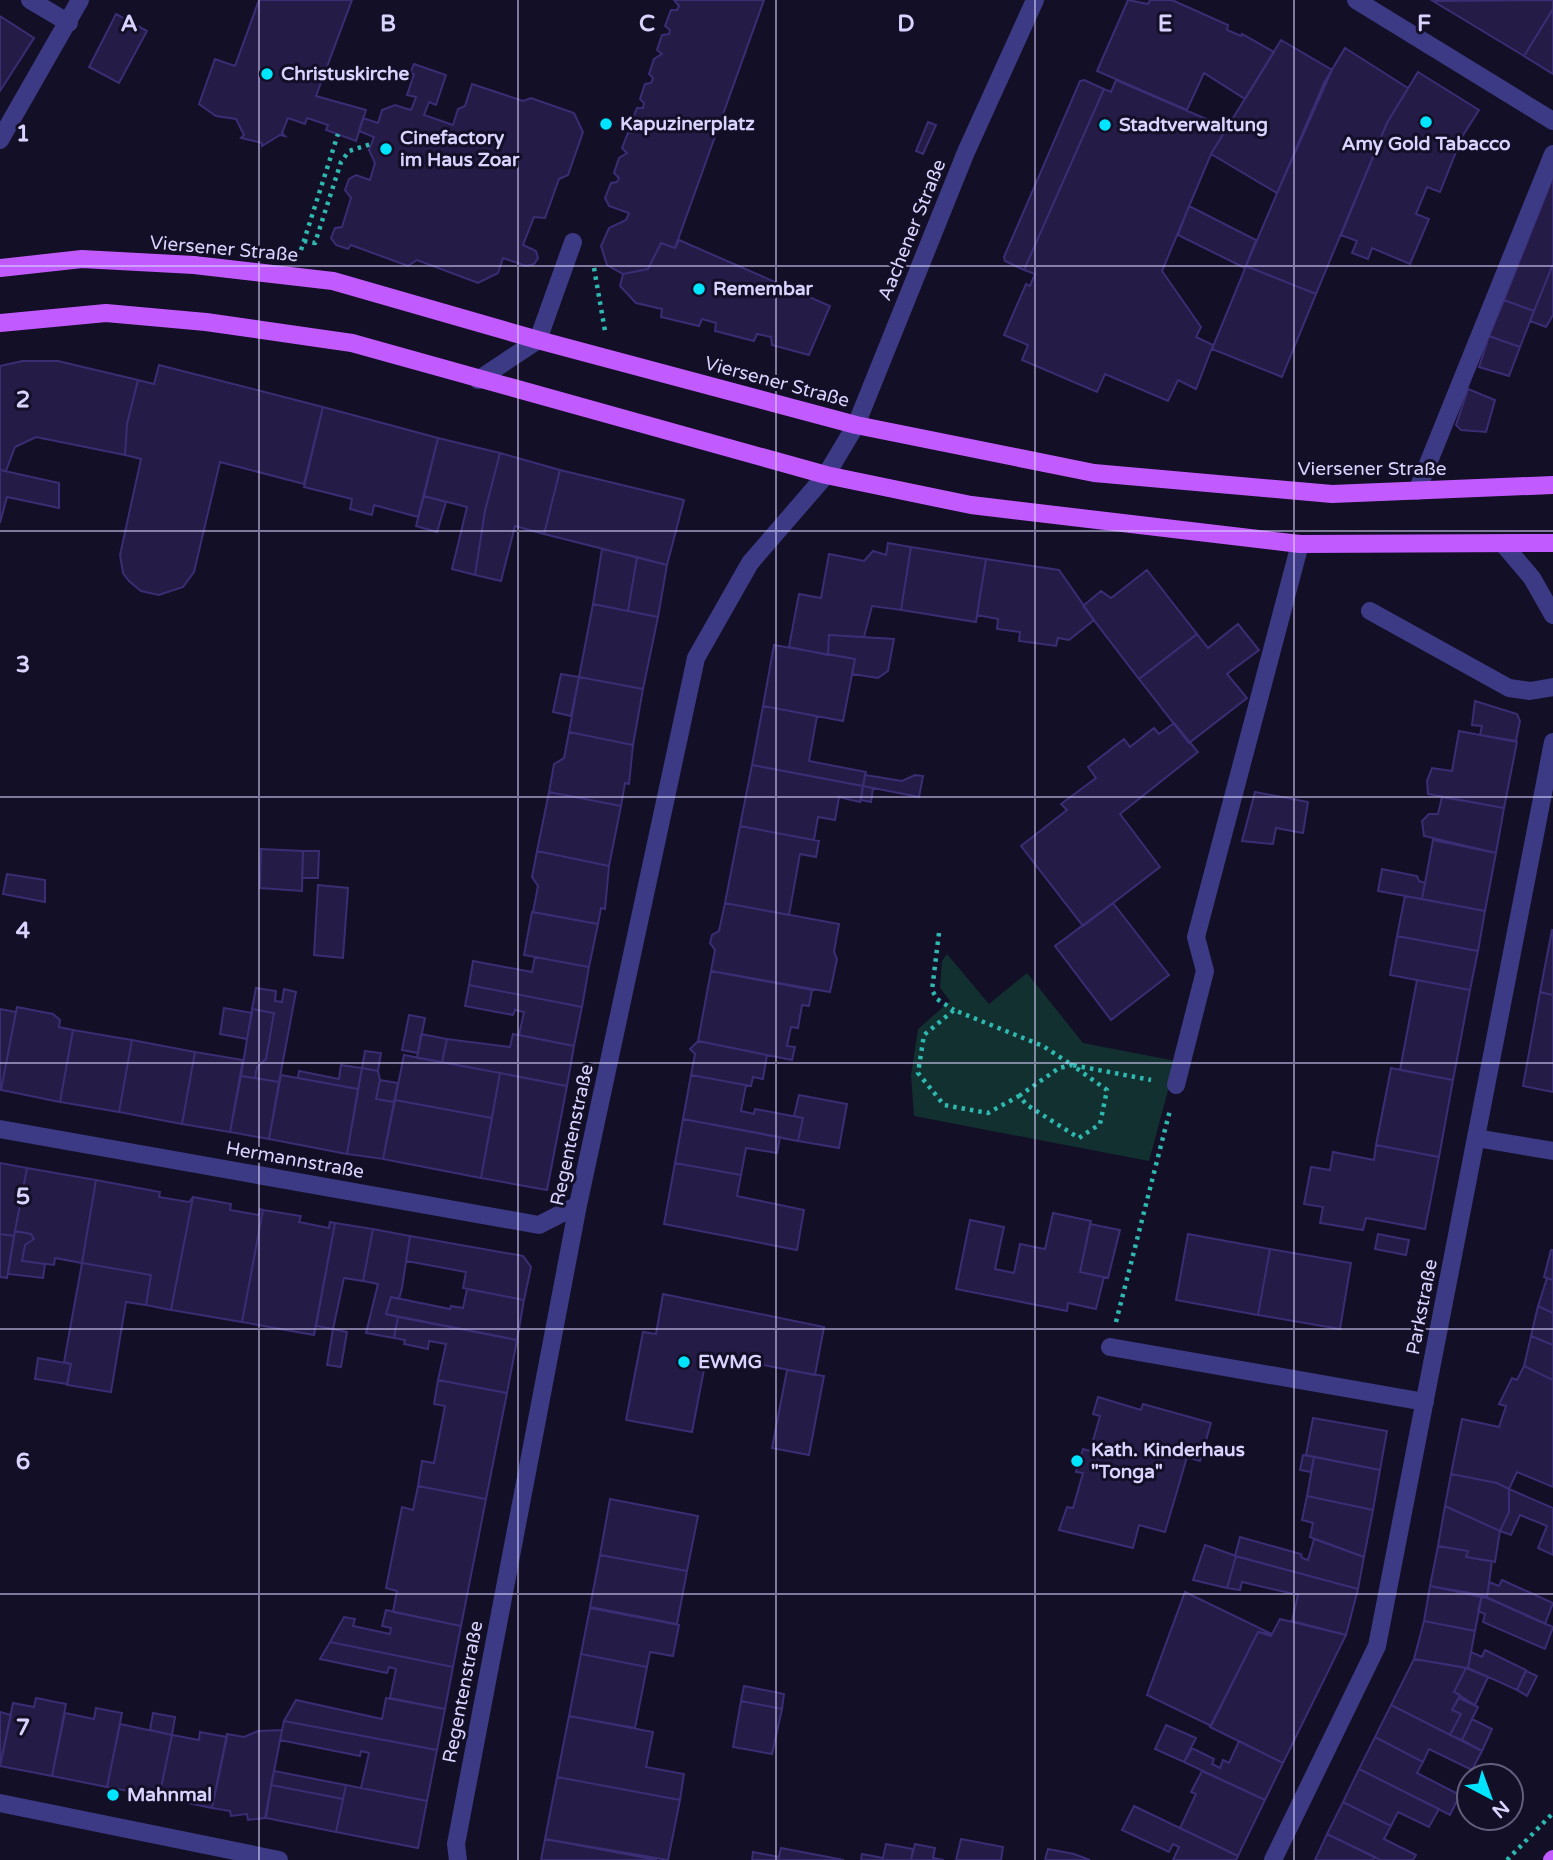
<svg xmlns="http://www.w3.org/2000/svg" width="1553" height="1860" viewBox="0 0 1553 1860" font-family="'Varela Round',sans-serif">
<style>
.green{fill:#12302f}
.building{fill:#241b47;stroke:#3b2d73;stroke-width:2}
.lines{fill:none;stroke-linecap:round;stroke-linejoin:round}
.path{stroke:#2fb8b0;stroke-width:4.5;stroke-dasharray:3.5 5;stroke-linecap:butt}
.minor{stroke:#3d3a85;stroke-width:18}
.major{stroke:#c25bff;stroke-width:18}
.grid{fill:none;stroke:#d9d4ff;stroke-width:2;stroke-opacity:0.55}
.poi-dot{fill:#00e5ff;stroke:#130f26;stroke-width:2.5}
.labels{text-anchor:middle;dominant-baseline:central;stroke-width:6;stroke-linejoin:round;paint-order:stroke}
.poi-label{font-size:19px;font-weight:bold;fill:#d9d4ff;stroke:#130f26;text-anchor:start}
.street-label{font-size:19px;fill:#d9d4ff;stroke:#130f26}
.grid-label{font-size:23px;text-anchor:middle;font-weight:bold;fill:#d9d4ff;stroke:#130f26;stroke-width:6;stroke-linejoin:round;paint-order:stroke}
</style>
<rect width="100%" height="100%" fill="#130f26"/>
<!-- green -->
<path class="green" d="M947 954 989 1004 1027 973 1083 1043 1176 1061 1149 1161 914 1116 911 1075 918 1029 950 1001 940 988 942 961Z"/>
<!-- building -->
<path class="building" d="M259 0H352L316 96 366 110 356 141 326 130 328 125 307 118 305 124 288 118 282 133 285 136 280 135 262 146V143L241 138 244 135 236 119 216 116 199 104 215 59 235 66Z
M674 0H764L675 248 661 243 648 269 623 274 607 265 601 246 609 228 626 220 629 213 609 206 605 198 611 183 617 182 619 178 614 173 619 158 627 153 622 148 628 133 635 132 636 127 631 123 637 108H643L644 103 640 99 645 84 651 83 653 78 649 74 654 59 662 54 657 50 662 35 669 34 670 30 665 26 671 10H677L679 6Z
M1128 0 1148 4 1150 0H1172L1228 25 1227 30 1241 36 1242 34 1274 52 1245 99 1204 73 1187 110 1097 71Z
M1553 0V9L1524 56 1433 1Z
M1553 9V74L1524 56Z
M116 14 147 31 119 83 89 67Z
M0 16 34 38 0 91Z
M1281 40 1332 70 1277 193 1211 154Z
M1345 48 1408 88 1387 123 1316 294 1246 266 1324 83Z
M414 64 446 75 436 105 429 102 424 115 453 125 458 109 465 106 472 84 523 101 531 98 574 113 583 132 568 175 559 179 545 218 534 217 523 245 536 251 538 258 534 264 526 266 503 258 498 273 478 283 417 260 408 266 351 245 348 249 336 245 331 238 335 228 342 227 351 198 345 190 349 179 356 175 370 180 375 163 369 150 374 137 359 131 363 118 378 123 382 110 395 105 411 110 416 97 407 95 414 74 410 73Z
M1418 72 1479 110 1462 137 1440 192 1427 187 1416 214 1429 219 1410 264 1372 248 1368 259 1352 253 1357 241 1341 235 1387 123Z
M1084 80 1104 89 1024 270 1005 261 1004 257 1080 81Z
M1116 80 1227 128 1211 154 1162 271 1201 327 1196 337 1213 345 1196 389 1178 380 1168 401 1105 374 1097 392 1022 360 1028 345 1004 335 1026 284 1030 286 1035 274 1024 270 1104 89 1111 92Z
M928 122 936 125 923 154 916 151Z
M1553 177V264L1534 311 1504 300Z
M1189 206 1256 240 1245 268 1178 235Z
M679 240 830 306 809 355 772 345 771 337 757 334 754 341 715 331 716 323 702 319 699 326 661 317 662 309 636 303 620 286 623 274 648 269 661 243 675 248Z
M1553 264V315L1546 327 1530 321Z
M1246 266 1316 294 1282 377 1212 349Z
M1504 300 1534 311 1520 347 1489 336Z
M1489 336 1520 347 1509 376 1479 367Z
M22 361H58L138 380 127 424 125 455 36 437 15 447 6 471 0 470V366Z
M159 365 323 407 304 484 220 462 194 572 183 587 159 595 141 591 129 581 123 573 120 555 141 459 125 455 127 424 138 380 154 384Z
M1468 389 1495 400 1486 432 1461 430 1456 425Z
M323 407 438 438 418 517 374 505 372 515 350 509 352 499 304 487Z
M438 438 500 453 485 511 475 575 452 569 467 507 424 496Z
M500 453 560 470 544 534 515 526 501 581 475 575 485 511Z
M0 470 59 483V508L7 497 0 523Z
M560 470 684 500 667 565 544 534Z
M424 496 446 502 437 532 416 526Z
M888 543 911 547 901 610 872 606 864 637 829 635 828 655 789 647 799 594 821 598 829 554 864 561 873 551 886 555Z
M911 547 986 559 976 622 901 610Z
M602 549 637 557 628 611 593 604Z
M637 557 667 565 658 617 628 611Z
M986 559 1059 570 1094 620 1069 640 1058 638 1056 646 1019 641 1020 632 997 629 998 619 977 615Z
M1147 570 1197 634 1139 679 1083 606 1101 591 1111 598Z
M593 604 658 617 643 689 579 677Z
M1238 624 1259 650 1227 674 1247 698 1189 743 1139 679 1197 634 1208 648Z
M829 635 894 639 888 671 878 678 852 674 855 659 828 654Z
M774 645 855 659 843 721 763 706Z
M561 674 579 677 571 716 553 712Z
M579 677 643 689 633 745 569 732Z
M1475 701 1517 714 1520 721 1516 741 1480 735 1482 726 1472 725Z
M763 706 817 716 809 761 866 772 863 786 752 765Z
M1174 723 1198 752 1120 814 1160 867 1083 926 1021 846 1067 810 1061 804 1096 778 1088 767 1124 739 1130 747 1154 728 1159 734Z
M1459 731 1517 742 1504 808 1428 794 1427 781 1432 768 1452 771Z
M569 732 633 745 629 784 625 783 621 806 549 792 554 764 564 758Z
M752 765 863 786 860 802 839 797 835 820 818 817 814 840 740 826Z
M865 775 902 781 915 775 923 776 919 797 863 786Z
M863 786 873 788 871 802 861 800Z
M549 792 621 806 609 866 537 851Z
M1255 792 1308 802 1303 833 1276 828 1273 844 1242 841Z
M1442 797 1504 808 1496 853 1424 836 1422 821 1429 814H1438Z
M740 826 819 841 816 857 800 854 789 915 725 903Z
M1433 840 1496 853 1485 911 1422 899Z
M261 849 303 851 302 891 260 888Z
M303 851H319L318 878H302Z
M537 851 609 866 605 909 601 908 598 924 533 912 538 886 532 877Z
M1382 869 1417 876 1419 881 1425 883 1422 899 1378 891Z
M7 874 45 880V902L3 894Z
M318 885 348 888 343 958 314 955Z
M1405 896 1485 911 1478 951 1397 936Z
M725 903 839 924 834 952 837 959 830 992 711 971 715 950 710 943 712 935 719 931Z
M1113 903 1169 975 1111 1020 1055 946Z
M532 912 598 924 589 967 524 955Z
M1552 930H1553V995L1540 992Z
M1397 936 1478 951 1470 990 1390 975Z
M535 957 589 967 582 1007 469 985 473 961 532 972Z
M711 971 812 990 809 1006 802 1005 798 1028 791 1027 787 1046 795 1047 792 1060 698 1041Z
M1417 980 1470 990 1453 1080 1400 1070Z
M469 985 582 1007 574 1046 519 1035 524 1012 515 1010 513 1015 465 1006Z
M256 988 276 991 275 1001 282 1002 284 989 296 992 279 1082 255 1078 257 1067 266 1059 274 1013 252 1009Z
M1540 992 1553 995V1092L1523 1086Z
M17 1007 53 1014 60 1020 59 1027 73 1030 60 1102 1 1090Z
M224 1008 252 1013 247 1039 220 1034Z
M0 1009 16 1012 1 1090H0Z
M252 1009 274 1013 266 1059 257 1067 255 1078 241 1076Z
M409 1015 425 1018 418 1053 402 1050Z
M73 1030 132 1040 119 1112 60 1102Z
M421 1034 447 1039 442 1062 417 1058Z
M513 1034 574 1046 567 1086 442 1062 447 1039 510 1047Z
M132 1040 195 1052 182 1124 119 1112Z
M698 1041 767 1055 763 1079 753 1077 751 1086 691 1075 695 1054 690 1049Z
M365 1051 381 1053 378 1071 362 1068Z
M195 1052 243 1060 230 1132 182 1124Z
M404 1055 500 1073 492 1118 395 1100Z
M341 1065 362 1068 358 1089 298 1078 299 1071 339 1079Z
M362 1068 378 1071 380 1080 376 1099 394 1102 383 1159 347 1154Z
M1391 1068 1453 1080 1439 1157 1376 1145Z
M500 1073 567 1086 547 1190 481 1178Z
M281 1075 358 1089 347 1154 269 1139Z
M691 1075 746 1085 741 1111 754 1114 755 1109 803 1118 798 1141 683 1119Z
M241 1076 279 1082 269 1139 230 1132Z
M380 1080 398 1083 394 1102 376 1099Z
M799 1095 847 1104 839 1148 798 1141 803 1118 794 1116Z
M395 1100 492 1118 481 1178 383 1159Z
M683 1119 780 1137 777 1153 746 1148 741 1175 675 1163Z
M1376 1145 1439 1157 1425 1229 1366 1218 1363 1230 1320 1223 1323 1207 1304 1204 1311 1167 1330 1170 1333 1152 1374 1160Z
M0 1163 27 1168 14 1236 0 1234Z
M675 1163 741 1175 737 1196 804 1210 797 1250 664 1224Z
M27 1168 96 1180 82 1263 55 1258 54 1265 22 1261 25 1245 34 1239 31 1234 15 1231Z
M96 1180 160 1192 159 1197 189 1202 193 1197 171 1310 146 1305 151 1275 82 1263Z
M193 1197 231 1204 230 1210 259 1215 260 1209 263 1210 242 1322 171 1310Z
M263 1210 301 1216 299 1222 329 1228 330 1222 335 1223 314 1335 242 1322Z
M1053 1213 1091 1221 1080 1272 1104 1277 1096 1309 1068 1303 1067 1311 956 1289 970 1220 1004 1227 995 1269 1014 1273 1020 1244 1045 1249Z
M335 1223 373 1229 363 1281 344 1278 333 1329 316 1326Z
M1090 1224 1120 1230 1108 1278 1080 1272Z
M373 1229 410 1236 402 1288 399 1299 391 1297 386 1314 398 1317 394 1338 366 1333 378 1284 363 1281Z
M15 1231 31 1234 34 1239 25 1245 22 1261 45 1264 43 1278 8 1274Z
M0 1234 14 1236 7 1278 0 1277Z
M1188 1234 1270 1249 1258 1315 1176 1300Z
M1378 1234 1409 1240 1406 1255 1375 1249Z
M410 1236 523 1256 531 1267 524 1300 463 1288 466 1272 406 1261Z
M1270 1249 1351 1263 1340 1329 1258 1315Z
M1551 1250H1553V1280L1544 1277Z
M82 1263 151 1275 146 1305 126 1302 111 1392 67 1385 71 1364 64 1362Z
M1547 1278 1553 1280V1313L1538 1306Z
M467 1289 524 1300 517 1340 386 1314 391 1297 450 1309 451 1306 463 1308Z
M663 1294 824 1327 815 1375 707 1354 692 1432 626 1420 643 1332 656 1334Z
M1538 1306 1553 1313V1345L1531 1336Z
M398 1317 517 1340 507 1393 438 1380 446 1344 429 1341 428 1349 404 1344 405 1340 394 1338Z
M333 1329 347 1332 341 1367 327 1365Z
M1531 1336 1553 1345V1380L1524 1366Z
M38 1358 71 1364 67 1384 35 1379Z
M1524 1366 1553 1380V1487L1517 1472 1509 1489 1497 1483 1451 1474 1462 1419 1499 1427 1506 1406 1499 1404 1512 1378 1517 1380Z
M787 1370 824 1376 809 1455 772 1448Z
M438 1380 507 1393 486 1499 418 1486 422 1461 434 1463 445 1406 434 1404Z
M1098 1397 1141 1410 1143 1404 1211 1423 1200 1461 1187 1457 1165 1532 1139 1525 1133 1548 1059 1530 1067 1507 1073 1508 1083 1473 1076 1472 1083 1449 1090 1451 1100 1416 1093 1414Z
M1313 1418 1387 1431 1380 1470 1306 1455Z
M1303 1455 1314 1457 1311 1472 1300 1470Z
M1314 1457 1380 1470 1373 1510 1307 1496Z
M1451 1474 1497 1483 1509 1489V1512L1500 1531 1445 1506Z
M418 1486 486 1499 461 1626 393 1612 397 1591 386 1588 402 1507 413 1510Z
M1509 1489 1553 1508V1555L1538 1548 1547 1526 1520 1515 1511 1535 1500 1531 1509 1512Z
M1307 1496 1373 1510 1364 1557 1310 1537 1313 1523 1302 1520Z
M610 1499 698 1516 687 1571 600 1555Z
M1445 1506 1500 1531 1495 1562 1466 1557 1468 1551 1438 1546Z
M1240 1537 1301 1554 1302 1558 1308 1560 1314 1539 1364 1557 1358 1589 1235 1556Z
M1205 1545 1236 1556 1227 1588 1193 1580Z
M1438 1546 1468 1551 1466 1557 1492 1561 1487 1598 1430 1586Z
M600 1555 687 1571 677 1624 590 1607Z
M1236 1556 1358 1589 1346 1635 1292 1621 1298 1595 1242 1582 1240 1590 1227 1588Z
M1502 1580 1553 1603 1545 1624 1487 1598 1489 1582 1499 1586Z
M1430 1586 1482 1595 1475 1631 1424 1621Z
M1185 1592 1272 1634 1258 1632 1211 1726 1147 1695Z
M1482 1595 1553 1627 1545 1649 1483 1622 1485 1614 1478 1611Z
M590 1608 679 1625 673 1656 650 1652 647 1667 581 1654Z
M386 1610 461 1626 453 1667 330 1642 344 1617 355 1619 353 1626 390 1634 391 1628 382 1626Z
M1280 1619 1346 1635 1283 1763 1210 1727 1258 1632 1271 1636Z
M1424 1621 1475 1631 1468 1668 1414 1659Z
M330 1642 453 1667 445 1709 390 1698 396 1669 389 1667 387 1673 320 1659Z
M1485 1650 1526 1670 1517 1690 1468 1668 1471 1652 1482 1657Z
M581 1654 647 1667 635 1728 569 1716Z
M1414 1659 1466 1668 1454 1692 1460 1695 1452 1710 1461 1714 1450 1735 1391 1705Z
M1466 1668 1488 1677 1475 1705 1454 1692Z
M1526 1671 1537 1676 1527 1696 1517 1690Z
M744 1686 784 1694 782 1709 741 1701Z
M36 1698 66 1704 52 1776 0 1766 13 1703 34 1707Z
M386 1698 445 1709 437 1750 284 1721 296 1700 382 1719Z
M1459 1698 1478 1707 1462 1740 1450 1735 1461 1714 1452 1710Z
M741 1701 782 1709 772 1754 733 1747Z
M1391 1705 1482 1751 1472 1770 1429 1749 1423 1762 1375 1737Z
M96 1708 122 1713 107 1787 52 1776 65 1713 94 1719Z
M0 1712 11 1715 0 1766Z
M153 1713 175 1717 172 1735 150 1730Z
M569 1716 653 1732 646 1767 684 1774 680 1800 557 1777Z
M1472 1719 1492 1729 1482 1751 1462 1740Z
M284 1721 437 1750 427 1801 361 1788 369 1753 361 1751 360 1756 280 1740Z
M120 1724 172 1735 159 1797 107 1787Z
M1166 1725 1196 1738 1184 1762 1155 1749Z
M282 1730 265 1818 248 1820 247 1814 231 1816 230 1811 212 1808 227 1734 244 1737 258 1731Z
M200 1732 227 1737 212 1808 159 1797 172 1735 199 1740Z
M1375 1737 1423 1762 1417 1773 1460 1795 1450 1815 1359 1769Z
M1239 1741 1283 1763 1265 1800 1184 1762 1192 1748 1214 1759 1212 1764 1220 1768 1223 1760 1229 1763Z
M1359 1769 1439 1809 1429 1827 1398 1812 1391 1826 1343 1802Z
M274 1771 346 1785 343 1799 271 1785Z
M1202 1771 1265 1800 1238 1856 1180 1828 1196 1794 1191 1792Z
M557 1777 680 1800 668 1860 545 1839Z
M271 1785 343 1799 336 1832 266 1818Z
M346 1785 427 1801 418 1848 336 1832Z
M1343 1802 1391 1826 1384 1839 1416 1855 1413 1860H1380L1327 1834Z
M1134 1806 1238 1856 1236 1860H1173L1179 1847 1173 1844 1169 1852 1122 1830Z
M1327 1834 1375 1857 1373 1860H1315Z
M545 1839 657 1860H541Z
M961 1839 1003 1847 1001 1860H956Z
M886 1844 913 1849 911 1860H861L862 1854 883 1858Z
M915 1844 935 1848 933 1858 944 1860H911Z
M781 1848 844 1860H778Z
M1048 1849 1074 1854 1090 1860H1045Z
M753 1852 779 1857 778 1860H752Z"/>
<g class="lines">
<!-- path -->
<path class="path" d="M304 241 315 243 341 162 349 151 371 144
M301 250 338 134
M594 268 605 331
M939 933 932 990 937 999 954 1010
M1019 1096 1059 1068 1072 1065 1107 1090 1100 1124 1079 1138 1027 1105 1019 1096 988 1113 944 1105 918 1073 924 1035 954 1010 1043 1046 1072 1065 1151 1080
M1116 1322 1170 1110
M1507 1860 1553 1813"/>
<!-- minor -->
<path class="minor" d="M30 0 69 23
M1356 0 1553 121
M0 140 80 0
M478 380 538 340 573 242
M1417 491 1553 154
M1504 545 1532 578 1553 615
M1370 611 1509 688 1530 691 1553 687
M1176 1085 1205 971 1196 937 1300 544
M0 1129 539 1225 578 1205
M1476 1138 1553 1151
M1110 1347 1425 1402
M0 1803 279 1860
M458 1860 456 1844 578 1205 696 658 750 563 826 475 856 425 966 152 1035 0
M1273 1860 1377 1646 1553 742"/>
<!-- major -->
<path class="major" d="M0 268 82 259 194 265 333 281 538 340 856 425 1094 473 1332 494 1553 485
M0 323 106 313 206 322 352 343 826 475 971 505 1300 544 1553 543
M1552 1860 1553 1859"/>
</g>
<!-- grid -->
<path class="grid" d="M259 0V1860M518 0V1860M776 0V1860M1035 0V1860M1294 0V1860M0 266H1553M0 531H1553M0 797H1553M0 1063H1553M0 1329H1553M0 1594H1553"/>
<!-- markers -->
<g class="poi-dot">
<circle cx="267" cy="74" r="7"/>
<circle cx="1426" cy="122" r="7"/>
<circle cx="606" cy="124" r="7"/>
<circle cx="1105" cy="125" r="7"/>
<circle cx="386" cy="149" r="7"/>
<circle cx="699" cy="289" r="7"/>
<circle cx="684" cy="1362" r="7"/>
<circle cx="1077" cy="1461" r="7"/>
<circle cx="113" cy="1795" r="7"/>
</g>
<g class="labels">
<!-- poi labels -->
<g class="poi-label">
<text x="281" y="74">Christuskirche</text>
<text x="620" y="124">Kapuzinerplatz</text>
<text x="1119" y="125">Stadtverwaltung</text>
<text x="400" y="138">Cinefactory<tspan x="400" dy="22">im Haus Zoar</tspan></text>
<text x="1426" y="144" text-anchor="middle">Amy Gold Tabacco</text>
<text x="713" y="289">Remembar</text>
<text x="698" y="1362">EWMG</text>
<text x="1091" y="1450">Kath. Kinderhaus<tspan x="1091" dy="22">"Tonga"</tspan></text>
<text x="127" y="1795">Mahnmal</text>
</g>
<!-- street labels -->
<g class="street-label">
<text transform="translate(912 230) rotate(-68)">Aachener Straße</text>
<text transform="translate(224 249) rotate(5)">Viersener Straße</text>
<text transform="translate(777 382) rotate(15)">Viersener Straße</text>
<text x="1372" y="469">Viersener Straße</text>
<text transform="translate(572 1135) rotate(-78)">Regentenstraße</text>
<text transform="translate(295 1160) rotate(10)">Hermannstraße</text>
<text transform="translate(1422 1307) rotate(-79)">Parkstraße</text>
<text transform="translate(463 1692) rotate(-79)">Regentenstraße</text>
</g>
</g>
<g class="grid-label">
<text x="129" y="31">A</text>
<text x="388" y="31">B</text>
<text x="647" y="31">C</text>
<text x="906" y="31">D</text>
<text x="1165" y="31">E</text>
<text x="1424" y="31">F</text>
<text x="23" y="141">1</text>
<text x="23" y="407">2</text>
<text x="23" y="672">3</text>
<text x="23" y="938">4</text>
<text x="23" y="1204">5</text>
<text x="23" y="1469">6</text>
<text x="23" y="1735">7</text>
</g>
<!-- north arrow -->
<g transform="translate(1490 1797) rotate(139)"><circle r="33" fill="#130f26" stroke="#625e7d" stroke-width="2"/>
<path d="M0-5L12 26L0 18L-12 26Z" fill="#00e5ff"/>
<text y="-10" font-size="19" font-weight="bold" text-anchor="middle" fill="#d9d4ff">N</text>
</g>
</svg>
